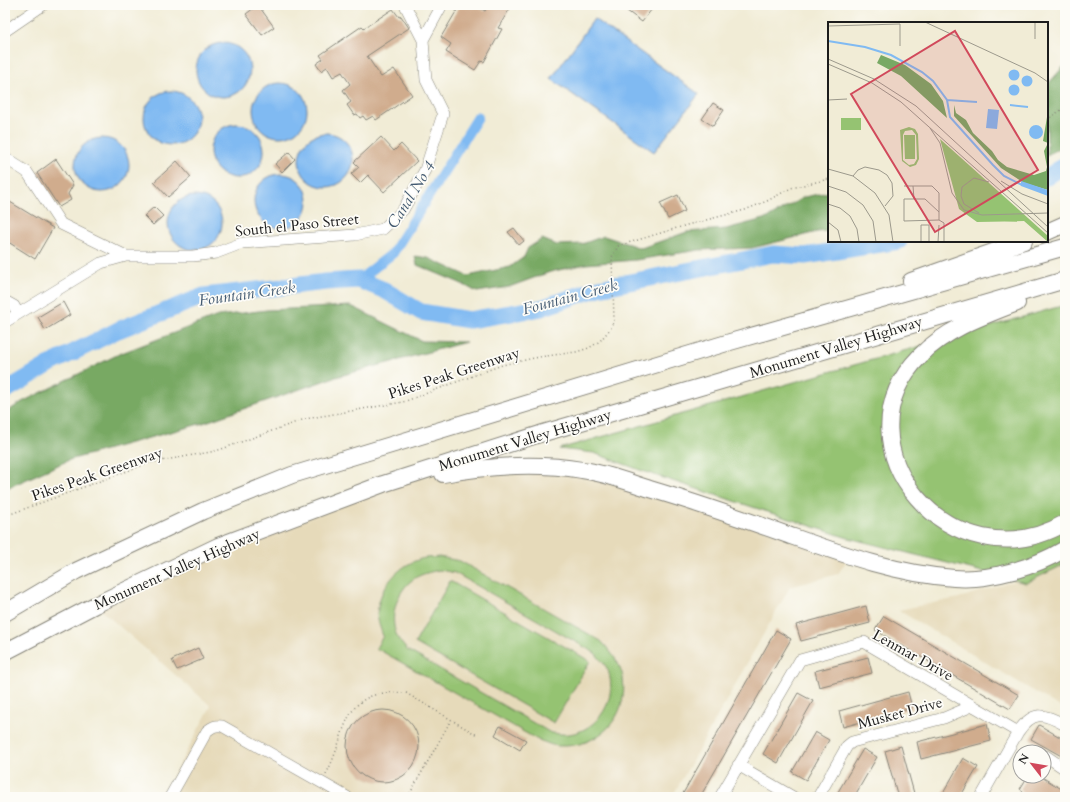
<svg xmlns="http://www.w3.org/2000/svg" width="1070" height="802" viewBox="0 0 1070 802" font-family="Cardo,serif">
<style>
.built{fill:#e6daba}
.green{fill:#95c372;stroke:#587047;fill-rule:evenodd}
.forest{fill:#78a964;stroke:#4a6240}
.water{fill:#80baf2;stroke:#4e6b87}
.lines{fill:none;stroke-linecap:round;stroke-linejoin:round}
.canal{stroke:#80baf2;stroke-width:10}
.river{stroke:#80baf2;stroke-width:17}
.building{fill:#d0ac8d}
.minor-casing{stroke:#868479;stroke-width:12}
.highway-casing{stroke:#868479;stroke-width:18}
.path{stroke:#868479;stroke-width:1.5;stroke-dasharray:1 3;stroke-linecap:butt}
.minor{stroke:#fff;stroke-width:11}
.highway{stroke:#fff;stroke-width:16}
.labels{text-anchor:middle;dominant-baseline:central;stroke-width:3.5;stroke-linejoin:round;paint-order:stroke}
.street-label{font-size:15px;fill:#1c1c1c;stroke:#fdfcf7}
.water-label{font-size:16px;font-style:italic;fill:#445b72;stroke:#fdfcf7}
.inset-river{fill:none;stroke:#80baf2;stroke-width:2}
.inset-road{fill:none;stroke:#9c998c;stroke-width:1}
.view{fill:#d1495b;fill-opacity:0.15;stroke:#d1495b;stroke-width:2}
.inset-edge{fill:none;stroke:#1c1c1c;stroke-width:2}
</style>
<rect width="100%" height="100%" fill="#fdfcf7"/>
<filter id="ink" filterUnits="userSpaceOnUse"><feTurbulence type="fractalNoise" baseFrequency=".025" numOctaves="2"/><feDisplacementMap in="SourceGraphic" scale="8" xChannelSelector="R" yChannelSelector="G"/><feConvolveMatrix kernelMatrix="1 2 1 2 8 2 1 2 1" color-interpolation-filters="sRGB"/></filter>
<filter id="wash" filterUnits="userSpaceOnUse"><feTurbulence type="fractalNoise" baseFrequency=".012" numOctaves="4" result="noise"/><feDisplacementMap in="SourceGraphic" scale="16" xChannelSelector="R" yChannelSelector="G"/><feGaussianBlur stdDeviation="0.9" result="paint"/><feColorMatrix in="noise" values="0 0 0 0 0 0 0 0 0 0 0 0 0 0 0 0 0 1.4 0 .05"/><feComposite in="paint" operator="in"/></filter>
<g filter="url(#wash)">
<rect width="100%" height="100%" fill="#f1ecd6"/>
<!-- built -->
<path class="built" d="M470 469 583 470 849 557 838 574 790 587 672 797H604L591 792 580 793 567 797H162L211 706 95 605 383 484Z
M1065 565V710L898 610 959 598Z"/>
<!-- green -->
<path class="green" d="M1065 305V564L1026 583 845 537 651 474 594 453 559 449Z
M439 557 460 561 601 641C611 652 621 664 623 678 629 718 598 748 559 746 552 746 545 742 538 740L376 648 383 636C380 627 376 618 378 608 380 588 398 566 418 560 424 557 432 558 439 557ZM440 570 455 573 595 653C599 658 605 664 608 670 618 699 599 730 569 734 563 735 556 733 551 733L407 650C404 646 400 642 398 638 388 620 396 593 411 581 419 574 430 572 440 570Z
M450 581 590 661 554 723 415 643Z"/>
<!-- forest -->
<path class="forest" d="M1065 65V145L1047 155V85Z
M829 192V231L817 232 752 248 699 250 636 260 586 264 550 272 509 287 477 292 460 283 417 265 415 256 428 258 468 276 510 267 524 257 528 248 542 239 557 245 582 244 604 236 641 248 687 232 726 229 768 218 804 197Z
M351 306 422 341 466 342 332 378 203 423 69 460 5 489V413L22 402 119 354 218 316 267 310Z"/>
<!-- water -->
<path class="water" d="M594 19 699 94 654 152 551 79Z
M196 70a27 27 0 1 1 54 0a27 27 0 1 1-54 0Z
M253 110a27 27 0 1 1 54 0a27 27 0 1 1-54 0Z
M144 118a27 27 0 1 1 54 0a27 27 0 1 1-54 0Z
M210 151a27 27 0 1 1 54 0a27 27 0 1 1-54 0Z
M299 160a27 27 0 1 1 54 0a27 27 0 1 1-54 0Z
M75 165a27 27 0 1 1 54 0a27 27 0 1 1-54 0Z
M254 201a27 27 0 1 1 54 0a27 27 0 1 1-54 0Z
M168 223a27 27 0 1 1 54 0a27 27 0 1 1-54 0Z"/>
<g class="lines">
<!-- canal -->
<path class="canal" d="M359 280 393 253 478 117"/>
<!-- river -->
<path class="river" d="M1047 177 1065 165
M5 391 50 364 118 330 204 296 326 282 359 280 384 290 421 312 469 320 541 308 599 288 773 254 805 256 899 241"/>
</g>
<g id="blocks">
<!-- building -->
<path class="building" d="M258 5 274 27 262 35 246 14Z
M460 5H475L485 11 489 5H512L498 28 502 29 484 62 481 61 475 70 446 52 451 44 441 37Z
M619 5H655L642 22Z
M393 9 399 17 401 16 409 28 367 56 381 77 394 69 412 95 376 120 373 116 366 120 363 116 360 118 357 114 354 115 347 105 351 102 343 90 350 84 342 72 333 77 327 67 321 71 316 64 323 59 320 55 362 26 364 28Z
M713 103 724 110 713 126 702 119Z
M381 137 394 151 401 144 417 161 384 192 368 175 360 183 351 174 359 167 354 162Z
M289 152 295 159 282 172 275 164Z
M56 159 73 185 68 194 71 200 59 207 37 173Z
M177 161 191 177 168 197 154 182Z
M678 195 685 211 668 219 660 203Z
M5 199 53 228 35 259 5 240Z
M154 207 163 216 153 225 144 216Z
M514 228 524 241 519 245 508 232Z
M63 302 70 315 45 330 38 317Z
M866 606 870 623 801 641 796 625Z
M884 616 1019 695 1010 709 875 630Z
M776 630 791 639 700 797H681Z
M198 648 203 659 177 670 172 660Z
M868 657 872 673 819 687 815 671Z
M908 692 912 708 843 727 839 711Z
M798 693 813 701 778 763 763 754Z
M347 746a36 36 0 1 1 72 0a36 36 0 1 1-72 0Z
M987 724 991 741 921 759 917 742Z
M1039 725 1065 740V758L1031 739Z
M500 726 526 740 520 750 495 735Z
M815 732 829 740 806 780 792 772Z
M901 746 915 797H898L885 751Z
M863 749 877 757 854 797H835Z
M963 758 978 767 960 797H941Z
M1028 776H1040L1065 791V797H1019L1023 791 1020 789Z"/>
</g>
</g>
<g filter="url(#ink)">
<use href="#blocks" fill-opacity="0" stroke="#868479" stroke-width="1"/>
<g class="lines">
<defs>
<path id="minor" d="M405 5 423 40
M5 31 43 5
M5 158 27 172 61 224 126 256
M5 301 14 306 18 314
M5 322 101 263 126 256H193L216 253 242 243 355 235 383 229 403 210 425 170 443 114 426 80 423 40 442 5
M1046 756 1065 769
M738 765 793 797
M170 797 207 731C212 727 215 725 222 726L347 797
M720 797 800 660 864 642 1018 732C1033 710 1044 713 1065 725
M818 797 847 746 852 742 944 718 972 706
M981 797 1018 732"/>
<path id="highway" d="M1047 232 1065 224
M911 281 1024 241
M1017 303C983 316 946 329 920 356 831 446 953 588 1065 523
M443 474C488 466 536 462 582 470 605 473 628 482 650 489 697 503 743 519 788 535 842 554 897 574 954 578 990 581 1035 567 1065 549
M5 613 76 571 203 511 292 475 730 342 1065 247
M5 652 95 605 218 546 383 484 540 434 1065 280"/>
</defs>
<!-- minor casing -->
<use href="#minor" class="minor-casing"/>
<!-- highway casing -->
<use href="#highway" class="highway-casing"/>
<!-- path -->
<path class="path" d="M1047 120 1065 107
M5 516 149 463 216 451 305 419 403 402 502 365 539 357 576 352 589 348 600 341 611 328 614 319 612 257 618 246 687 225 745 210 767 201 791 188 829 179
M326 774C349 732 339 687 406 693L477 735
M408 797 451 720"/>
<!-- minor -->
<use href="#minor" class="minor"/>
<!-- highway -->
<use href="#highway" class="highway"/>
</g>
</g>
<g class="labels">
<!-- street labels -->
<g class="street-label">
<text transform="translate(297 225) rotate(-6)">South el Paso Street</text>
<text transform="translate(836 347) rotate(-17)">Monument Valley Highway</text>
<text transform="translate(454 373) rotate(-18)">Pikes Peak Greenway</text>
<text transform="translate(525 440) rotate(-17)">Monument Valley Highway</text>
<text transform="translate(97 474) rotate(-19)">Pikes Peak Greenway</text>
<text transform="translate(177 569) rotate(-24)">Monument Valley Highway</text>
<text transform="translate(913 655) rotate(29)">Lenmar Drive</text>
<text transform="translate(900 713) rotate(-15)">Musket Drive</text>
</g>
<!-- water labels -->
<g class="water-label">
<text transform="translate(411 195) rotate(-58)">Canal No 4</text>
<text transform="translate(247 294) rotate(-8)">Fountain Creek</text>
<text transform="translate(570 297) rotate(-15)">Fountain Creek</text>
</g>
</g>
<!-- overview -->
<g transform="translate(828 22)">
<rect width="220" height="220" fill="#f1ecd6"/>
<path d="M13 96H33V108H13ZM81 105 87 107 90 112 91 137 88 143 82 145 74 139 72 108ZM84 108 88 113 89 137 86 142 81 143 75 138V113L77 109ZM76 113H87V137H77ZM112 117 220 214V220L196 199 149 200 131 187Z" fill="#95c372" fill-rule="evenodd"/>
<path d="M53 33 77 43 103 62 115 79 119 96 73 54 49 41ZM126 83 128 91 138 98 145 111 164 129 170 138 179 145 206 153 218 149 219 145 216 129 220 121 215 119 219 95 220 98V168L196 161 173 146 126 94Z" fill="#78a964"/>
<path d="M180.5 53a5.5 5.5 0 1 1 11 0a5.5 5.5 0 1 1-11 0ZM193.5 59a5.5 5.5 0 1 1 11 0a5.5 5.5 0 1 1-11 0ZM180.5 68a5.5 5.5 0 1 1 11 0a5.5 5.5 0 1 1-11 0ZM160 87 171 88 169 107 158 106ZM201 110a7 7 0 1 1 14 0a7 7 0 1 1-14 0ZM193 159 220 168V174L193 164Z" fill="#80baf2"/>
<path class="inset-river" d="M0 19 37 25 63 33 94 50 105 59 119 78 122 95 165 143 176 154 194 163M119 78 149 80M182 83 200 85"/>
<path class="inset-road" d="M97 0 207 51 220 60M207 0V17M72 2V24M0 4 72 2M0 37 46 57 88 84 220 205M0 42 44 61 73 80 220 211M0 78 19 77M102 106 112 121 124 171 136 188 154 193 220 191M0 147 25 154 47 171 61 193 65 220M25 154 30 148 37 145 51 148 59 153 64 161 65 174 57 184M173 159 194 172 220 182M0 164 18 170 35 183 45 199 48 220M76 164H104L111 171V198L116 201V220M85 164 86 177M0 182 12 186 22 194 29 207 31 220M111 190 97 177H76V199L111 198M151 191 136 182 133 174 134 165 146 156 161 160M0 200 10 208 13 220M93 220V203H101V220M110 220 111 203"/>
<path class="view" d="M127 9 210 148 107 210 23 72Z"/>
<rect width="220" height="220" class="inset-edge"/>
</g>
<!-- margin -->
<rect width="1070" height="802" fill="none" stroke="#fdfcf7" stroke-width="20"/>
<!-- north arrow -->
<g transform="translate(1032 764) rotate(301)"><circle r="19" fill="#fdfcf7" stroke="#a3a29f"/>
<path d="M0-3L7 15L0 10L-7 15Z" fill="#d1495b"/>
<text y="-6" font-size="11" font-weight="bold" text-anchor="middle" fill="#1c1c1c">N</text>
</g>
</svg>
